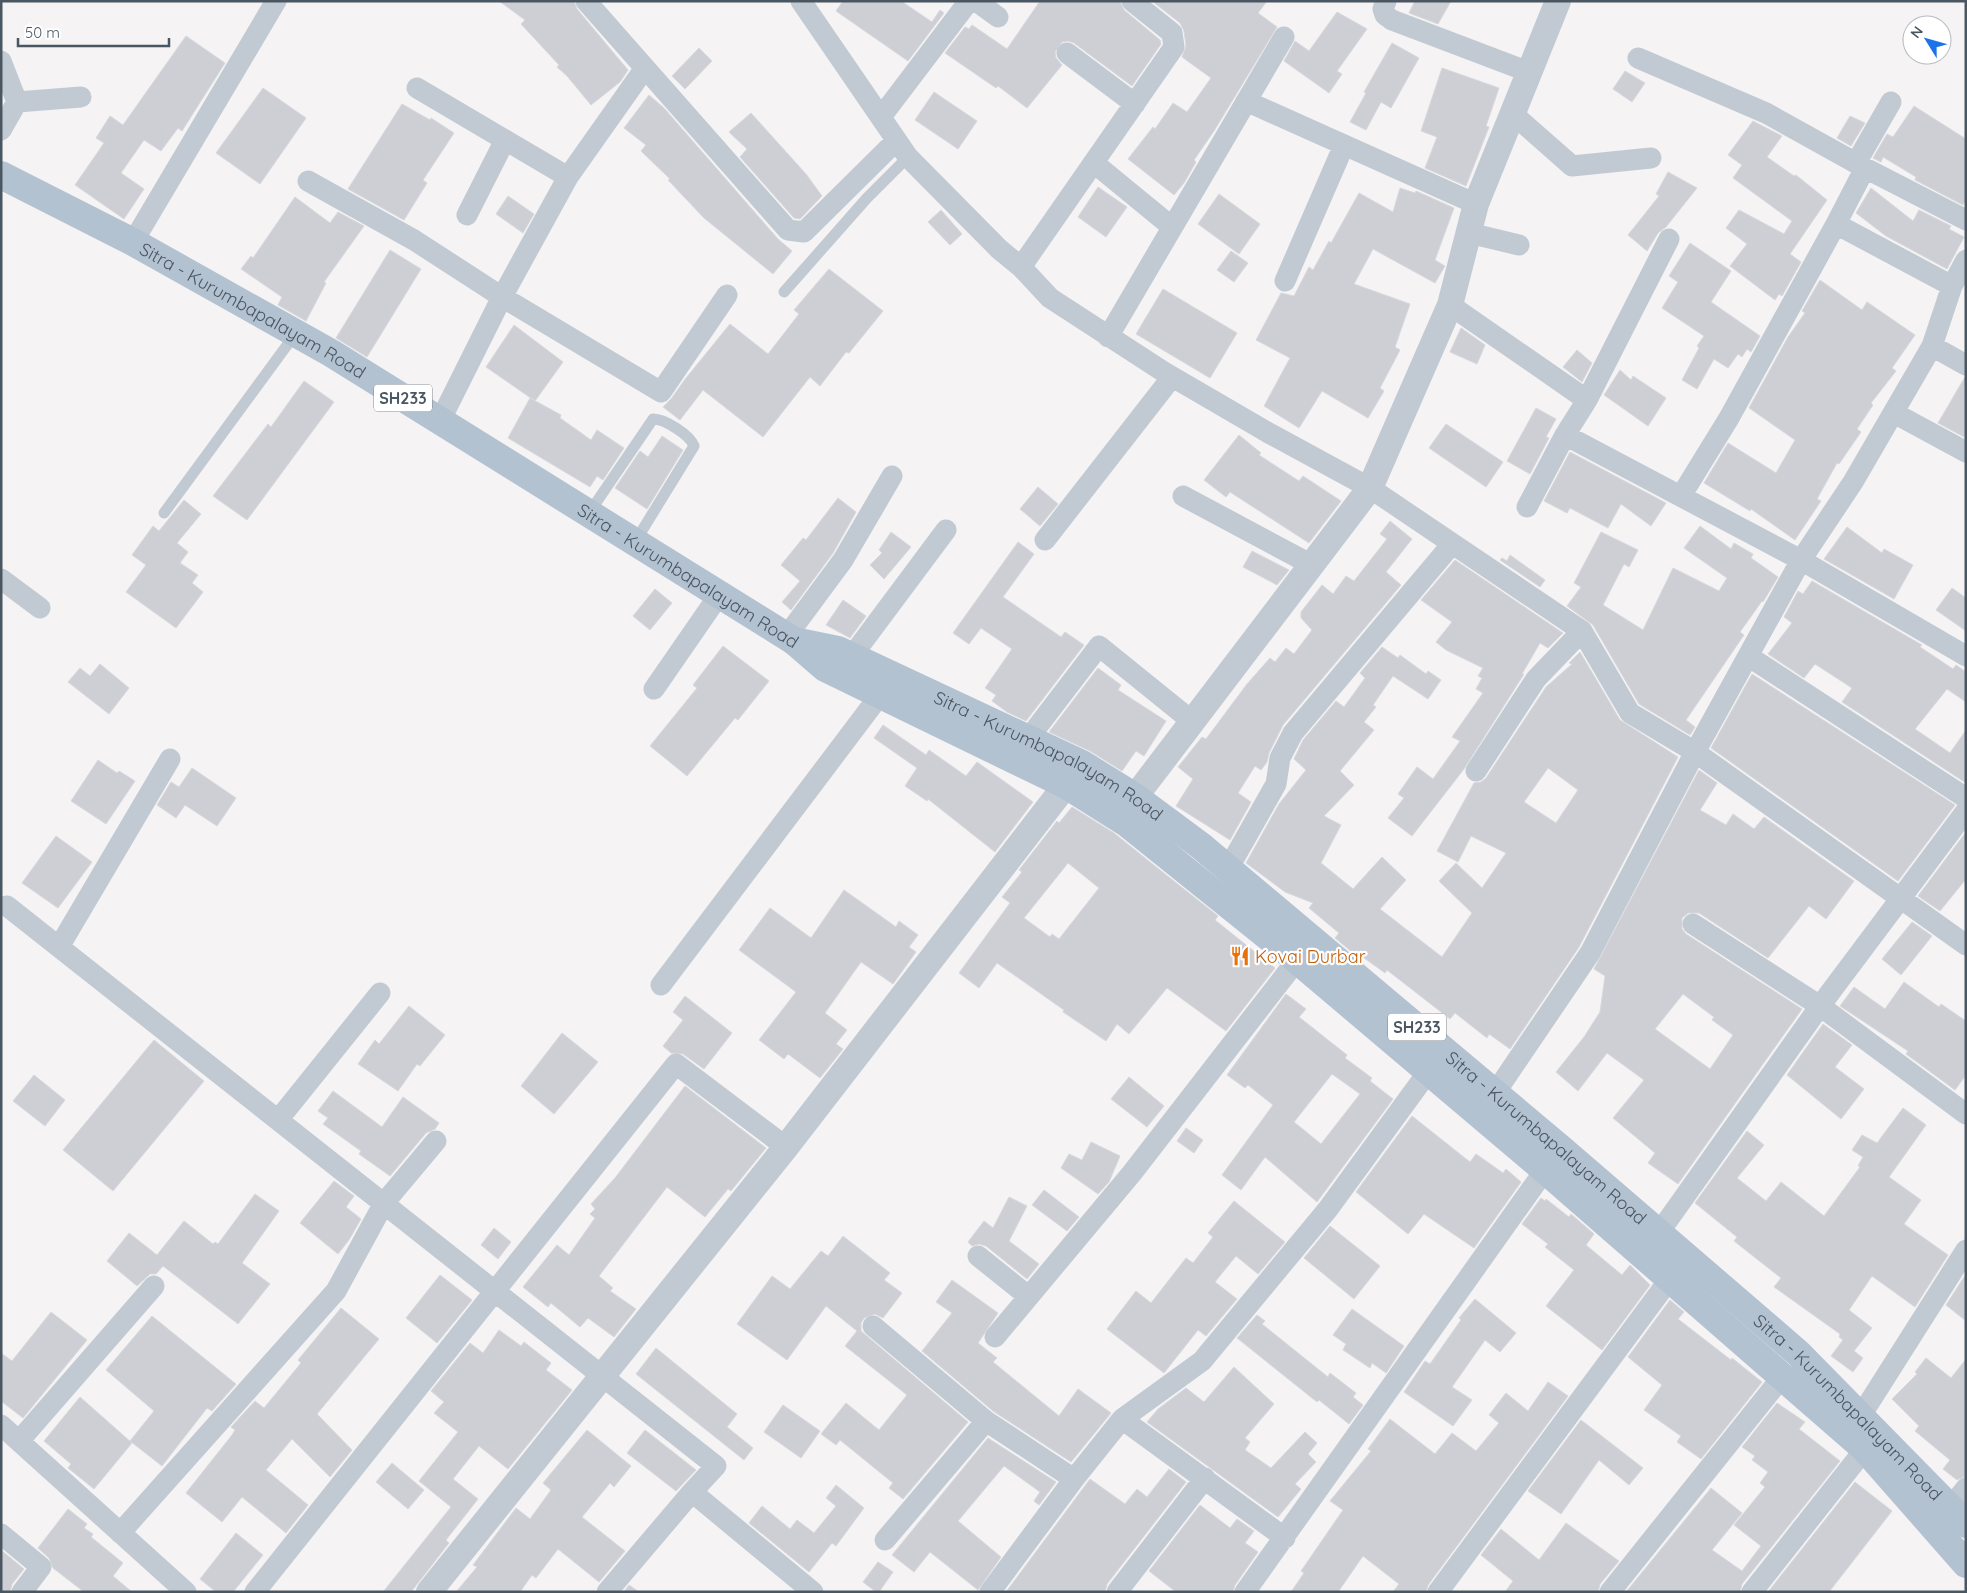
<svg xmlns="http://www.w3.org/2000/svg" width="1967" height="1593" viewBox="0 0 1967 1593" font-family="Quicksand,sans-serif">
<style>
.building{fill:#cdcfd5;stroke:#d7d9de;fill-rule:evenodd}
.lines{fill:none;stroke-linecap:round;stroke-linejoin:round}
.service{stroke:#c1cad2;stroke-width:11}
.minor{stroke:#c1cad2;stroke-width:21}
.tertiary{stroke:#c1cad2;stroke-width:26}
.primary{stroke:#b3c2d1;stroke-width:28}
.labels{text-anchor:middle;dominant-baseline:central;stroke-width:4.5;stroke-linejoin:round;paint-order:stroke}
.shield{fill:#fff;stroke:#808990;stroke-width:1}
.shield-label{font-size:16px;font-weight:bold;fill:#4a5661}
.street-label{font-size:18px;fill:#4a5661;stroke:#fff}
.food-label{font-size:18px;fill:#c56008;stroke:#fff;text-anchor:start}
</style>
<rect width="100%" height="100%" fill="#f5f3f3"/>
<!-- building -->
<path class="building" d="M499 1H574L577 9 628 70 620 82 591 105 567 76 557 67 559 65 521 24 525 20Z
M843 1H901L932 22 940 10 944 13 908 61 836 11Z
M1040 1H1120L1124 10 1160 40 1161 44 1132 86 1074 43 1068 41 1062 42 1055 52 1056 58 1062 65 1027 108 998 86 996 88 945 53 965 27 969 29 972 25 1007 49Z
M1152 1H1267L1258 13 1277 27 1214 131 1194 160 1196 162 1184 183 1174 195 1128 159 1153 127 1155 129 1173 103 1187 112 1211 78 1182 57 1186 46 1184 31 1180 23Z
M1415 1H1451L1438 24 1409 13Z
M1337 12 1367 29 1337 71 1342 74 1329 93 1284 61 1295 41 1309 51Z
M186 36 225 63 182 131 178 128 161 151 144 140 121 173 144 189 124 219 75 185 104 143 96 138 110 116 123 125Z
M1392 43 1419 58 1391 108 1381 102 1366 130 1350 122 1366 93 1364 92Z
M699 48 712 61 685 89 672 76Z
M1442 68 1499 88 1486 126 1489 127 1466 186 1425 168 1437 137 1421 131Z
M1625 71 1645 83 1632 102 1613 89Z
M263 88 306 118 260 184 216 153Z
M934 92 977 121 958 149 915 120Z
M649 95 664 108 778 239 792 251 773 274 704 218 668 180 670 179 641 151 646 145 624 128Z
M402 104 430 120 431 118 454 133 423 180 427 183 404 220 348 189Z
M1914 106 1966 139V200L1963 205 1915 180 1916 177 1883 157 1881 162 1873 158 1887 134 1893 137Z
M751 113 806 174 822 196 800 219 794 218 740 157 747 149 729 132Z
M1850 116 1865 123 1851 146 1837 138Z
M1753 121 1782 136 1767 157 1794 176 1796 175 1827 200 1790 254 1801 262 1782 296 1779 294 1775 300 1730 266 1747 244 1726 228 1739 210 1784 234 1792 221 1733 178 1742 165 1728 155Z
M1668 172 1697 188 1666 227 1658 233 1647 251 1628 235 1659 196 1656 194Z
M1098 187 1127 207 1106 237 1078 217Z
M1400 188 1415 193 1416 191 1454 208 1435 260 1445 266 1435 283 1373 249 1354 284 1410 304 1395 347 1400 350 1380 388 1384 391 1368 418 1322 391 1299 428 1264 406 1290 358 1256 340 1281 293 1294 296 1309 267 1313 270 1329 241 1331 243 1359 193 1393 212Z
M1871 188 1913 221 1919 210 1951 226 1949 229 1964 237 1947 269 1886 236 1856 213Z
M1219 194 1260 224 1239 254 1198 224Z
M508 196 534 214 523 233 496 214Z
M295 197 330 223 338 212 364 226 324 282 326 283 306 321 278 305 282 297 241 269 251 256 253 258Z
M941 210 962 234 950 245 928 222Z
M1690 243 1731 271 1711 302 1760 336 1751 352 1747 349 1742 357 1738 354 1728 368 1714 359 1697 389 1682 380 1699 348 1697 346 1704 336 1662 308 1678 282 1669 276Z
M390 250 421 269 367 357 336 338Z
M1231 251 1248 263 1234 282 1217 270Z
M829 269 883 311 849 353 846 352 820 386 810 377 763 437 703 390 680 420 663 407 671 399 686 378 730 324 768 354 799 314 794 310Z
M1820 280 1862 310 1867 302 1915 335 1892 368 1896 371 1871 403 1873 405 1857 429 1861 432 1839 464 1837 463 1817 499 1821 501 1795 540 1751 509 1750 511 1704 483 1728 443 1776 473 1795 440 1749 408 1788 337 1805 313 1802 311Z
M1163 289 1237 333 1210 378 1136 334Z
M514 325 563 362 535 401 486 367Z
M1461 328 1485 345 1477 364 1450 352Z
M1577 350 1592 363 1582 382 1563 367Z
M1620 370 1631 380 1633 376 1666 398 1648 426 1604 395Z
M1965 377H1966V438L1938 423Z
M304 381 334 402 247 520 213 496 268 424 271 427Z
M530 398 561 415 560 418 591 440 597 430 624 448 603 480 597 476 590 487 508 438Z
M1536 408 1556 419 1546 437 1549 438 1530 474 1507 461Z
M1446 424 1503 462 1486 487 1429 448Z
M1239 435 1261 453 1259 455 1299 481 1303 476 1341 501 1309 543 1230 492 1226 497 1204 480Z
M662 436 683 450 647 509 615 488 640 451 648 457Z
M1570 452 1666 503 1651 526 1621 504 1608 528 1570 508 1567 513 1544 501Z
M1038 487 1058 504 1040 526 1020 509Z
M838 498 856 512 833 553 791 610 782 602 800 581 781 565 803 538 806 540Z
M184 500 201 514 177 543 188 552 180 563 198 575 192 583 203 592 176 628 126 592 146 565 132 555 153 526 159 531Z
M1390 521 1412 539 1386 572 1401 585 1283 725 1269 753 1267 762 1261 770 1255 766 1238 793 1251 802 1230 840 1176 806 1193 779 1178 767 1202 737 1206 739 1247 684 1270 658 1275 662 1286 648 1294 654 1312 630 1301 618V612L1322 585 1333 594 1346 576 1354 581 1387 539 1380 534Z
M1700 526 1731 549 1734 543 1753 554 1751 558 1778 577 1763 602 1762 601 1740 632 1744 635 1686 720 1695 727 1690 735 1639 704 1593 625 1567 606 1581 587 1574 583 1601 532 1638 550 1629 567 1624 564 1603 605 1643 630 1673 568 1719 591 1727 578 1684 548Z
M1847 527 1882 553 1884 549 1913 565 1894 599 1824 559Z
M891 532 911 547 884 579 870 565 882 553 879 550Z
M1018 542 1034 554 1003 597 1061 637 1065 632 1084 645 1026 721 1007 712 992 701 996 695 985 688 1012 649 981 628 969 644 953 633Z
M1252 551 1289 570 1277 585 1243 567Z
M1510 555 1545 580 1540 587 1500 560 1502 558 1507 561Z
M1455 560 1563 633 1548 648 1540 643 1522 674H1524L1464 769 1412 836 1388 818 1404 798 1398 794 1417 767 1433 779 1460 741 1452 737 1483 693 1476 689 1482 678 1478 676 1483 668 1446 650 1436 642 1452 622 1421 600Z
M1812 581 1922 645 1920 647 1953 669 1956 665 1966 672V702L1947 689 1915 729 1950 753 1966 730V783L1842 702 1852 688 1815 664 1804 678 1768 654 1792 623 1784 617 1798 591 1803 594Z
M1952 588 1966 598V631L1936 610Z
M655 589 672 603 650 630 633 616Z
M843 600 866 616 850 638 826 625Z
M723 646 769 681 738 720 735 718 687 776 650 746 697 688 693 685Z
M1382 647 1398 658 1400 655 1426 674 1428 671 1441 680 1428 699 1393 676 1373 705 1376 707 1364 722 1374 730 1340 771 1354 785 1324 816 1341 825 1321 863 1353 889 1382 857 1406 880 1380 909 1442 957 1472 913 1439 881 1456 863 1482 888 1506 853 1471 836 1458 862 1437 851 1474 783 1481 782 1486 778 1546 687 1572 664 1569 663 1580 652 1620 720 1678 757 1579 947 1510 1049 1489 1034 1487 1038 1455 1013 1450 1019 1387 970 1385 973 1360 955 1358 957 1335 938 1339 933 1309 908 1313 903 1285 892 1246 863 1279 804 1306 770 1294 759 1303 740 1336 701 1344 707 1365 678 1360 673ZM1548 768 1578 790 1556 823 1524 802Z
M100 664 129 688 109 714 68 682 80 668 90 676Z
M1098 668 1121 685 1118 690 1166 721 1144 756 1136 751 1122 771 1090 751 1049 732Z
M1752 674 1955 805 1898 881 1711 748Z
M883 725 926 755 929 750 966 776 977 762 1033 802 995 852 928 799 927 801 905 786 917 768 874 738Z
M98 760 117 773 119 771 135 781 106 824 71 801Z
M192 768 236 798 217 826 185 805 176 818 157 805 171 782 179 787Z
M1699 770 1717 783 1700 810 1726 825 1733 814 1754 829 1764 817 1854 881 1826 919 1809 906 1768 958 1699 913H1688L1682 918V929L1686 934 1802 1009 1678 1184 1648 1163 1655 1153 1613 1118 1644 1080 1607 1053 1578 1091 1556 1072 1584 1037 1600 1012 1605 976 1594 969ZM1683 994 1714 1017 1712 1020 1733 1035 1710 1069 1655 1029Z
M1072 807 1114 833 1155 866 1218 916 1215 920 1275 968 1226 1031 1167 988 1129 1034 1117 1024 1106 1041 1063 1012 1064 1010 997 963 979 988 959 973 1010 903 1002 897 1022 872 1019 870 1057 821 1059 823ZM1068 863 1099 888 1059 939 1052 934 1050 937 1024 918Z
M1966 832V879L1940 911 1918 896Z
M56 836 92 862 58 908 22 883Z
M844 890 896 927 899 921 918 935 909 947 916 952 893 984 861 962 825 1013 847 1030 836 1044 843 1049 820 1078 788 1054 784 1059 759 1040 796 992 739 950 770 908 811 938Z
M1912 922 1932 936 1901 975 1882 959Z
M1904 982 1939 1007 1941 1004 1966 1021V1075L1955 1090 1906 1054 1908 1051 1840 1006 1854 987 1885 1009Z
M1286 994 1306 1009 1299 1017 1347 1055 1345 1058 1372 1078 1370 1081 1393 1099 1317 1202 1265 1157 1241 1190 1222 1175 1273 1105 1248 1085 1245 1088 1227 1075ZM1332 1074 1360 1094 1321 1144 1294 1122Z
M685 996 732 1033 704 1069 683 1054 671 1053 663 1046 683 1020 673 1012Z
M409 1006 445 1035 420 1066 417 1064 398 1091 358 1064 375 1040 379 1044Z
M1823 1024 1852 1045 1835 1067 1864 1089 1841 1119 1787 1075Z
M562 1033 598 1062 554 1114 521 1086Z
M154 1040 204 1081 113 1191 63 1150Z
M34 1075 65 1100 45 1126 13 1101Z
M1129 1077 1164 1106 1147 1127 1111 1099Z
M685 1086 766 1148 731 1191 728 1189 705 1217 667 1187 599 1276 613 1288 610 1291 636 1309 614 1337 588 1318 580 1327 551 1303 548 1307 523 1287 557 1245 569 1255 595 1218 590 1214 595 1209 591 1204 615 1178Z
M333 1091 382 1127 403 1097 439 1123 435 1129 426 1133 390 1176 359 1154 361 1151 323 1124 328 1118 318 1111Z
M1903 1108 1926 1125 1889 1177 1921 1200 1904 1224 1948 1255 1915 1307 1872 1276 1849 1310 1872 1328 1854 1351 1863 1358 1853 1372 1831 1356 1843 1340 1839 1337 1840 1334 1774 1287 1781 1278 1734 1241 1737 1237 1695 1203 1747 1131 1764 1145 1737 1178 1766 1201 1781 1182 1824 1216 1860 1167 1858 1166 1863 1157 1852 1150 1862 1135 1877 1143Z
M1412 1116 1470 1162 1476 1154 1503 1173 1506 1169 1521 1182 1474 1248 1424 1214 1408 1234 1356 1192Z
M1186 1128 1203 1140 1194 1153 1177 1141Z
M1091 1142 1120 1156 1109 1182 1098 1194 1061 1168 1069 1154 1082 1160Z
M334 1181 354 1196 346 1207 361 1219 349 1240 338 1254 300 1223Z
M1044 1190 1079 1217 1067 1231 1032 1205Z
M255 1194 279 1211 242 1263 270 1284 238 1324 163 1266 156 1274H150L137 1286 107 1261 129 1233 157 1255 184 1221 213 1244 215 1242 218 1244Z
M1009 1197 1027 1206 1009 1241 1039 1264 1027 1279 986 1246 979 1244 972 1246 968 1242 984 1221 993 1228Z
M1541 1198 1545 1201 1546 1199 1569 1217 1571 1214 1594 1234 1586 1245 1622 1275 1630 1265 1650 1285 1602 1350 1546 1306 1574 1270 1545 1247 1548 1244 1522 1224Z
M1234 1201 1285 1242 1258 1274 1236 1256 1215 1282 1237 1299 1206 1336 1198 1330 1164 1373 1107 1329 1136 1291 1151 1303 1186 1258 1193 1263 1213 1237 1208 1233Z
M1330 1226 1380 1266 1354 1299 1304 1258Z
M494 1228 511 1242 498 1259 481 1245Z
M843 1236 890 1273 884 1280 902 1293 883 1318 875 1314 864 1318 861 1323V1331L968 1422 903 1499 889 1488 893 1483 840 1440 836 1445 821 1434 846 1403 879 1430 907 1395 845 1346 857 1331 826 1306 787 1360 737 1324 772 1276 790 1289 821 1251 828 1256Z
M1966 1274V1321L1946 1305Z
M440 1275 472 1300 437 1343 406 1318Z
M952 1280 998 1313 978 1343 997 1358 993 1362 1059 1416 1078 1389 1111 1413 1071 1462 993 1411 922 1351 952 1313 936 1302Z
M1475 1299 1516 1333 1500 1352 1485 1340 1452 1387 1472 1400 1453 1426 1404 1392 1425 1361 1430 1364 1461 1320 1459 1318Z
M1670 1300 1684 1312 1678 1319 1731 1360 1732 1358 1762 1382 1701 1459 1677 1442 1681 1436 1644 1410 1662 1385 1628 1357Z
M341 1308 379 1339 317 1414 352 1450 330 1477 292 1439 266 1470 308 1505 286 1533 242 1497 222 1522 186 1493 232 1435 235 1430 231 1427 255 1401 264 1408 301 1363 298 1360Z
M1352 1309 1404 1346 1386 1373 1372 1363 1370 1368 1343 1350 1346 1344 1333 1335Z
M51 1312 87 1340 23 1418 1 1401V1353L12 1361Z
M1257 1315 1265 1321 1262 1324 1328 1377 1330 1373 1356 1393 1353 1397 1363 1405 1349 1424 1319 1400 1317 1402 1237 1338Z
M152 1316 236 1384 212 1411 207 1408 162 1466 130 1441 154 1411 106 1370Z
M499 1330 521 1346 524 1342 551 1363 546 1370 572 1390 508 1469 479 1446 453 1479 478 1499 446 1540 449 1543 411 1592H383L451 1507 419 1481 458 1432 434 1413 444 1402 431 1391 470 1343 483 1353Z
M656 1348 737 1414 727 1427 753 1448 744 1460 636 1374Z
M1926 1358 1951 1378 1966 1359V1476L1957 1480 1943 1469 1950 1460 1915 1431 1919 1426 1892 1399 1917 1374 1915 1372Z
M1234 1367 1274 1404 1245 1438 1250 1442 1245 1450 1271 1468 1305 1432 1317 1443 1308 1454 1316 1462 1295 1484 1301 1489 1278 1517 1147 1422 1158 1409 1186 1388 1204 1402Z
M1548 1382 1568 1396 1428 1585 1426 1592H1393L1399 1584 1363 1556 1338 1592H1291L1304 1573 1301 1571 1343 1510 1330 1501 1371 1451 1368 1449 1390 1419 1435 1454 1452 1433 1476 1451 1499 1423 1489 1415 1506 1393 1528 1411Z
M80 1397 132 1443 94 1489 68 1468 71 1464 44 1441Z
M1777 1403 1805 1422 1799 1429 1840 1461 1742 1584 1740 1592H1626L1711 1488 1742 1513 1712 1550 1742 1571 1761 1546 1734 1525 1765 1487 1760 1483 1768 1472 1752 1460 1755 1456 1742 1447Z
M783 1405 820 1431 801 1458 764 1432Z
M1581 1420 1643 1468 1629 1485 1599 1460 1561 1514 1528 1491Z
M587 1430 631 1466 614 1487 610 1483 582 1517 625 1551 599 1582 558 1549 536 1578 532 1575 520 1592H456L477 1567 473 1565 516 1508 530 1519 551 1490 543 1483Z
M645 1430 696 1470 676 1491 627 1453Z
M988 1438 1056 1482 1039 1505 1034 1501 1040 1492 1004 1466 958 1521 1001 1557 978 1590 930 1552 914 1572 892 1555Z
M392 1463 424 1490 408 1509 376 1482Z
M1169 1469 1186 1482 1107 1584 1105 1592H1006L1090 1479 1125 1504 1137 1489 1147 1497Z
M1855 1482 1892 1511 1829 1592H1768Z
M836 1485 864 1508 836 1546 832 1543 809 1572 749 1523 762 1506 790 1529 797 1520 814 1533 836 1506 826 1498Z
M1200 1505 1230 1528 1237 1519 1254 1531 1245 1543 1258 1552 1235 1585 1233 1592H1176L1149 1571Z
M68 1509 87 1524 84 1528 93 1534 91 1537 123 1563 113 1576 132 1592H84L53 1568 49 1558 38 1548Z
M1566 1523 1619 1561 1600 1584 1598 1592H1505L1513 1581 1481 1555 1501 1529 1539 1560Z
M236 1533 263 1555 233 1592H216L200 1579Z
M1 1550 24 1569 12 1584 10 1592H1Z
M878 1562 893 1572 879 1592H876L863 1582Z
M629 1585 639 1592H624Z"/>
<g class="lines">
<!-- service -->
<path class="service" d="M784 292 867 198 908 157
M164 513 296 333
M589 513 653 419C665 419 690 435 694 446L635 542"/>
<!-- minor -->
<path class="minor" d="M586 1 788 230 804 232 896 141
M801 1 908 157 999 249 1021 267 1050 298 1164 372 1267 432 1370 488 1582 631 1630 713 1695 752 1966 945
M976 1 998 17
M1386 1 1383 9 1385 15 1392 20 1529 72
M1067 53 1135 104
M1638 58 1766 113 1865 168
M1 61 17 102 81 97
M417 88 568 177
M1246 101 1476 204
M1513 114 1572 166 1651 158
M881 117 969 1
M1 130 17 102
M1094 163 1172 227
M1856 163 1891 102
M308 181 414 240 502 297 661 392 727 295
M467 215 505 140
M1836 224 1865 168 1966 220
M1469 233 1519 245
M133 242 276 1
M1021 267 1174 47 1172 33 1132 1
M1285 281 1344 145
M1450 305 1587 400 1565 435 1801 560 1966 656
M1108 337 1284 37
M1932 346 1966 365
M1587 400 1669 239
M1894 413 1966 452
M440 421 502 297 568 177 645 68
M1183 496 1312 565
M1681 496 1729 418 1836 224 1952 286
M1527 507 1565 435
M1045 540 1172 377
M1 579 40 608
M786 637 843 560 892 476
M852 656 946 530
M1748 656 1966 798
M654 689 719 595
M1028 739 1099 646 1193 722
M1476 771 1536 679 1582 631
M1228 869 1276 784 1280 758 1293 733 1452 544
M7 906 716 1466 692 1492
M1693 924 1820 1006 1966 1114
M59 947 170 759
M661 985 880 695
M1495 1093 1590 953 1695 752 1801 560 1853 482 1932 346 1952 286 1966 260
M278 1120 380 993
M1658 1234 1820 1006 1966 811
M978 1256 1028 1296
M873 1326 986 1421 1074 1479
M995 1337 1132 1173 1297 960
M1860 1417 1966 1250
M1122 1419 1202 1361 1328 1209 1428 1072
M1 1425 186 1592
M19 1441 154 1286
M1950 1508 1966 1488
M120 1533 336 1291 384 1203 436 1141
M1 1534 41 1567 22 1592
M885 1540 986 1421
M255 1592 676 1064 786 1147
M607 1592 692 1492 813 1592
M990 1592 1074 1479 1122 1419 1285 1538
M1117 1592 1205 1478
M1245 1592 1545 1170
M1438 1592 1669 1280
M1610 1592 1782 1377
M1752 1592 1865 1449"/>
<!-- tertiary -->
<path class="tertiary" d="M1135 797 1370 488 1450 305 1476 204 1558 1
M429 1592 786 1147 1079 768"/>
<!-- primary -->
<g class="primary">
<path id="s1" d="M1 175 133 242 331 353 794 641 838 650 1082 764 1135 797 1201 846 1560 1148 1798 1353 1966 1524"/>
<path d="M795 642 825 668 1066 785 1128 824 1297 960 1545 1170 1865 1449 1966 1564"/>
</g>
</g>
<!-- icons -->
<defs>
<symbol id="restaurant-bare" viewBox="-9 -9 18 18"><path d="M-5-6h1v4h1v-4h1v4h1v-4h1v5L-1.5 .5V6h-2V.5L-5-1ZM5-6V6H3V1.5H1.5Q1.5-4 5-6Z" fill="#e8710a" stroke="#fff" stroke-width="2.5" paint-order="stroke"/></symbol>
</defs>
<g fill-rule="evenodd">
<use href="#restaurant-bare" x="1226" y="942" width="28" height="28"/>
</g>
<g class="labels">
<!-- shield labels -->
<g class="shield">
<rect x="374" y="384.5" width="58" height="27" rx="4"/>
<rect x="1388" y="1013.5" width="58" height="27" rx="4"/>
</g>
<g class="shield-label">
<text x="403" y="398">SH233</text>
<text x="1417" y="1027">SH233</text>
</g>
<!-- street labels -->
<g class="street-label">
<text stroke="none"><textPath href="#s1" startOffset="286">Sitra - Kurumbapalayam Road</textPath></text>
<text stroke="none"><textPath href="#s1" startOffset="796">Sitra - Kurumbapalayam Road</textPath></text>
<text stroke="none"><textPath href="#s1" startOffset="1201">Sitra - Kurumbapalayam Road</textPath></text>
<text stroke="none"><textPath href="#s1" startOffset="1831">Sitra - Kurumbapalayam Road</textPath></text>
<text stroke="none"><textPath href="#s1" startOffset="2236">Sitra - Kurumbapalayam Road</textPath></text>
</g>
<!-- food labels -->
<g class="food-label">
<text x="1255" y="956">Kovai Durbar</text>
</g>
</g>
<!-- border -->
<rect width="1967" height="1593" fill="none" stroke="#4a5661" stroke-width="5"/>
<!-- north arrow -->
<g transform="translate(1927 40) rotate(307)"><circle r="24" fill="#ffffff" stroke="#b7bbc0"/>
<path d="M0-4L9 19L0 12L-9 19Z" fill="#1a73e8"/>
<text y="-8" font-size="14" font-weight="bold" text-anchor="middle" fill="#4a5661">N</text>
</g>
<!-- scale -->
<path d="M18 38v8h151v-8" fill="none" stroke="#4a5661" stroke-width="2.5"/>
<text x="25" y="38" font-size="15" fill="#4a5661" stroke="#ffffff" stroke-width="4" paint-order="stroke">50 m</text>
</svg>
